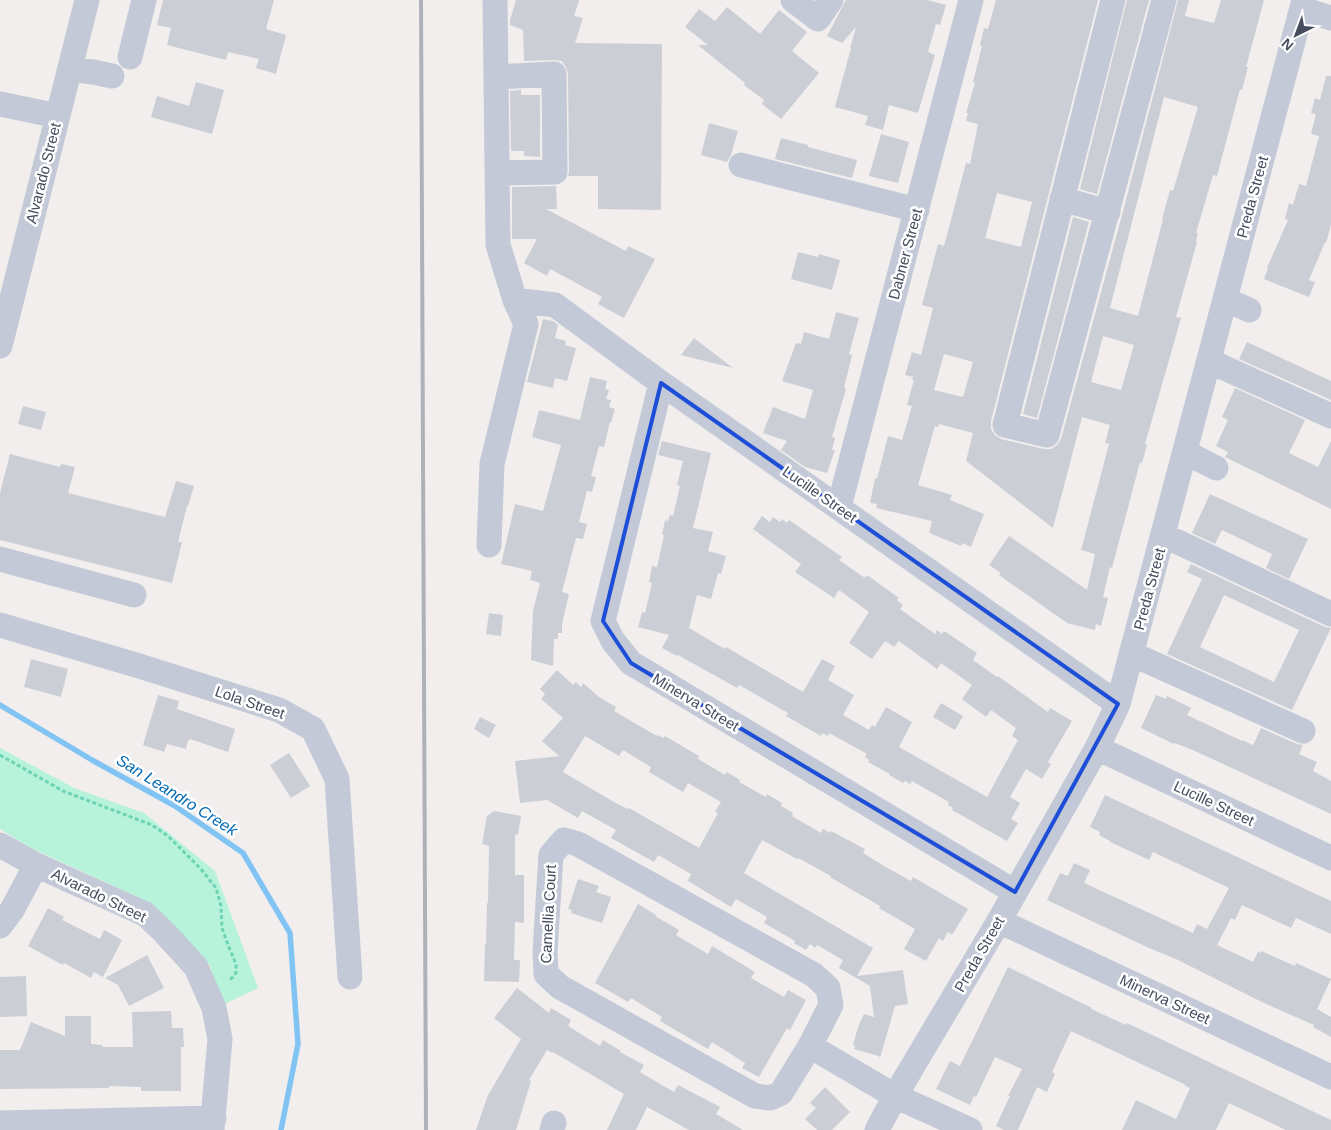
<svg xmlns="http://www.w3.org/2000/svg" width="1331" height="1130" viewBox="0 0 1331 1130" font-family="Helvetica,sans-serif">
<style>
.green{fill:#b7f3da}
.lines{fill:none;stroke-linecap:round;stroke-linejoin:round}
.stream{stroke:#81c4f3;stroke-width:5.5}
.building{fill:#ccced6;fill-rule:evenodd}
.path{stroke:#6dd3b6;stroke-width:3;stroke-dasharray:4 2.5;stroke-linecap:butt}
.minor{stroke:#c3c9d6;stroke-width:25}
.rail{stroke:#afb1b9;stroke-width:4}
.marked{fill:none;stroke:#1d4ed8;stroke-width:4;stroke-linejoin:round}
.labels{text-anchor:middle;dominant-baseline:central;stroke-width:5;stroke-linejoin:round;paint-order:stroke}
.street-label{font-size:15px;fill:#444c5d;stroke:#fff}
.water-label{font-size:16px;font-style:italic;fill:#0069b4;stroke:#fff}
</style>
<rect width="100%" height="100%" fill="#f1eeed"/>
<!-- green -->
<path class="green" d="M0 748 74 788 144 813 215 871 258 988 222 1005 210 965 136 896 31 848 0 829Z"/>
<g class="lines">
<!-- stream -->
<path class="stream" d="M0 705 92 760 175 806 243 853 290 933 298 1044 281 1130"/>
</g>
<!-- building -->
<path class="building" d="M163 0H274L266 29 286 35 276 74 256 68 259 59 228 52 226 60 167 45 171 28 157 25Z
M516 0H579L574 16 583 18 575 43 662 44 661 210 598 209V176H568L569 172 568 74 566 67 563 63 562 61 554 60 524 61 523 30 510 25V20Z
M846 0H927L946 5 940 25 936 24 928 52 935 55 918 113 889 105 883 130 865 125 868 116 835 107 851 48H850L856 27 842 43 827 36Z
M996 0H1098L991 421V429L995 435 1001 439 1044 449H1051L1057 445 1061 439 1122 215 1178 0H1189L1185 16 1214 23 1221 0H1264L1246 67H1248L1242 90 1240 89 1217 176 1213 175 1196 233H1198L1196 241 1197 242 1176 317 1181 318 1145 444 1147 445 1142 463 1140 462 1112 568 1110 567 1103 597 1108 598 1101 626 1096 624 1095 630 1067 623 999 575 1001 573 989 565 1009 536 1087 590 1095 554 1081 550 1109 444 1105 443 1110 425 1082 417 1053 528 966 461 973 433 939 424 938 427 935 426 918 485 952 495 950 500 984 514 971 547 962 543 961 546 929 533 932 521 876 508 877 504 870 503 875 478 877 479 888 436 902 440 912 406 907 405 914 380H912L913 377 905 375 912 352 921 355 933 308 922 305 938 244 944 246 966 163 970 164 978 124 966 121 968 113H966L975 83 973 82 982 46 980 45 984 28 988 29ZM1164 97 1198 107 1173 191 1170 190 1162 219H1163L1138 316 1110 308ZM997 193 1032 202 1021 247 985 238ZM1103 336 1134 345 1121 390 1091 382ZM944 354 973 362 963 397 934 390Z
M1127 0H1149L1097 194 1080 189Z
M727 7 760 34 779 10 807 32 792 51 819 73 781 119 762 104 764 100 744 85 745 83 698 45H708L685 27 699 9 715 21Z
M1326 76H1331V224L1326 243 1325 242 1309 280 1315 282 1309 297 1264 279 1268 268H1267L1288 220 1285 219 1289 203 1293 205 1299 184 1306 186 1319 136 1311 134 1316 114 1311 113 1315 98 1320 100Z
M196 82 224 90 212 134 151 117 157 96 189 106Z
M521 90V95H540V157L524 156V151H511L510 91Z
M709 123 738 131 731 155 727 162 701 155Z
M881 134 909 142 898 183 869 176Z
M781 138 808 145V147L857 160 852 178 775 159Z
M556 186 557 209H546L626 251 628 246 655 259 624 318 598 304 602 297 580 285 550 269 547 276 524 263 537 239H512V187Z
M1073 217 1089 222 1037 418 1023 414Z
M798 252 818 257 819 254 840 260 832 290 791 279Z
M836 312 859 318 849 354 852 355 844 388 846 389 832 437 835 438 832 450H835L827 473 805 467 781 450 787 441 763 433 773 407 805 419 813 390 782 381 796 343 801 344 804 332 829 339Z
M543 319 553 321 558 325 555 338 566 341 565 345 576 348 567 381 555 378 553 388 527 382Z
M694 338 733 368 681 355Z
M1247 342 1331 381V400L1239 359Z
M590 377 607 381 605 389 609 390 606 399 611 400 609 407 615 409 611 423 610 422 604 447 599 446 591 476 596 477 592 492 587 491 579 522 587 524 583 539 576 538 562 592 569 594 562 624V633H558V639H554L553 666 531 660 533 611 540 583 530 580 532 571 501 564 515 504 543 511 561 445 532 437 539 410 580 420Z
M1235 388 1305 420 1289 453 1318 467 1331 441V509L1225 457 1228 452 1216 446 1228 420 1222 417Z
M23 406 46 412 41 430 18 424Z
M662 441 711 453 693 528 713 532 708 551 726 556 721 574 718 573 711 599 697 595 689 628 725 649 726 647 803 692 822 659 835 666 828 680 854 695 843 715 869 730 872 725 875 727 886 707 912 722 899 747 987 797 1018 740 1012 736 1016 728 991 710 986 717 962 699 972 685 941 663 937 669 899 641 894 647 885 641 872 659 849 643 869 612 839 590 834 598 795 572 801 564 753 529 762 516 770 522 773 517 780 522 782 519 787 523 789 520 842 557 839 560 865 578 867 575 899 598 897 600 903 605 900 609 935 634 937 630 942 634 944 631 977 653 973 660 997 677 998 676 1048 712 1050 708 1072 721 1048 762 1051 764 1042 779 1026 769 1010 797 1020 803 1011 819 1018 823 1007 841 952 810 953 808 948 805 949 802 912 781 910 784 905 781 903 783 889 775 890 774 868 762 869 760 865 757 867 754 829 733 828 736 822 733 821 736 786 716 788 713 739 685 737 688 678 655 677 656 662 648 669 635 638 627 642 612 645 613 652 583 649 582 652 566 657 567 664 535H662L665 520 668 521 670 515 673 516 680 486 677 485 683 461 658 455Z
M10 454 60 467 61 464 75 467 68 493 165 517 176 481 194 486 188 506H187L178 542H182L172 583 0 540V493Z
M1210 494 1308 539 1289 579 1266 568 1272 554 1222 530 1215 544 1192 533Z
M1191 564 1325 627 1331 628 1292 710 1167 654 1202 579 1187 572ZM1224 595 1299 630 1274 682 1200 647Z
M489 613 503 615 501 636 486 634Z
M31 659 68 669 61 697 24 687Z
M557 670 573 685 576 682 581 687 583 683 599 697 616 707 614 711 657 736 658 735 663 738 665 736 699 756 698 759 725 775 727 772 740 780 739 782 766 797 767 794 782 803 781 806 793 813 792 816 821 833 823 829 830 833 831 831 865 849 863 853 884 866 911 881 913 877 968 909 952 935 948 932 943 941 939 938 926 961 904 949 915 929 879 908 880 906 830 877 831 876 798 858 797 859 762 840 744 873 873 948 857 976 903 970 908 1004 895 1006 880 1058 879 1056 854 1049 855 1046 853 1045 858 1027 864 1014 874 1017 870 986 839 968 843 960 817 945 815 948 810 944 806 950 794 943 795 941 764 923 767 917 736 899 731 907 688 881 691 874 658 855 654 862 611 838 616 830 582 811 578 818 547 800 520 803 515 761 559 756 542 741 563 718 541 699 545 694 540 689ZM585 736 619 756 623 750 651 767 649 772 683 792 688 783 721 802 715 812 718 813 699 848 629 808 628 809 614 802 563 772Z
M158 695 179 701 177 709 235 729 228 752 190 739 189 741 188 740 186 749 167 744 164 752 143 745Z
M1156 695 1166 699 1167 696 1191 708 1187 715 1242 741V740L1253 745 1261 728 1297 744 1303 745 1299 754 1317 762 1313 771 1331 781V814L1195 751 1175 743 1174 744 1141 728Z
M941 703 963 716 955 730 933 717Z
M480 717 496 725 489 738 474 729Z
M289 753 310 786 291 798 270 765Z
M1105 795 1331 901V934L1296 918 1291 928 1242 905 1235 920 1231 918 1217 945 1253 962 1258 952 1260 953 1261 951 1295 966 1296 963 1331 979 1317 1009 1331 1017V1037L1313 1027 1314 1025 1264 1003 1176 959 1149 948 1047 900 1060 873 1068 876 1074 863 1090 870 1084 883 1193 933 1197 924 1207 929 1229 888 1153 852 1149 860 1110 842V841L1099 835 1100 832 1090 827Z
M494 811 521 816 518 835 515 834V875H524V923L515 922 514 960H520L519 982 484 981 485 944H486L487 903H488L489 846 482 844 487 816Z
M578 879 599 886 596 892 611 897 602 923 571 913 572 910 568 909Z
M638 904 656 915 655 916 679 930 676 935 708 954 712 946 755 972 751 978 784 997 788 990 806 1000 790 1030 787 1028 759 1077 742 1068 745 1063 712 1042 708 1049 660 1021 662 1017 631 998 628 1002 595 983Z
M48 908 64 917 62 920 100 939 104 930 122 940 103 977 94 972 91 978 64 963 63 965 28 946Z
M147 955 164 988 129 1006 118 985 105 978Z
M1008 967 1092 1008 1091 1009 1126 1025 1127 1023 1331 1120V1130H1286L1229 1103 1216 1130H1122L1136 1100 1176 1119 1190 1088 1185 1086 1186 1085 1071 1031 1052 1072 1055 1074 1047 1092 1037 1087 1018 1130H1004L996 1126 1010 1096H1008L1022 1069 995 1057 976 1097 974 1096 970 1105 936 1089 950 1061 960 1066Z
M26 976 27 1016 0 1017V977Z
M517 988 549 1013 551 1008 571 1020 568 1026 600 1046 603 1040 621 1051 620 1052 644 1065 640 1072 674 1092 678 1085 720 1107 716 1114 743 1130H689L647 1107 636 1130H607L624 1094 553 1052 552 1053 547 1050 529 1080 531 1081 516 1130H476L488 1095 521 1039 494 1018Z
M171 1011 172 1028H183L184 1047H181V1091H141V1087L109 1086V1088L0 1089V1050H20L31 1022 65 1036V1016H91V1044L102 1045V1047H133L132 1012Z
M825 1087 850 1112 832 1130H817L805 1119 816 1108 810 1103Z"/>
<g class="lines">
<!-- path -->
<path class="path" d="M0 755 63 791 152 825 168 836 200 868 216 888 221 906 222 928 228 945 236 964V973L230 980"/>
<!-- minor -->
<path class="minor" d="M793 0 818 19 831 0
M1113 0 1005 425 1047 435 1164 0
M1302 9 1331 18
M130 57 144 0
M70 69 93 72 112 76
M496 77 554 74 555 172 498 173
M0 104 58 116
M741 165 917 210
M1062 199 1108 212
M1225 299 1249 310
M515 300 555 305 661 383 1118 704
M0 346 87 0
M1209 361 1331 416
M661 383 603 621 613 641 631 663 1015 892
M1185 452 1216 468
M839 507 971 0
M1163 535 1331 614
M489 545 492 464 526 324 515 300 498 245 495 0
M0 559 134 595
M0 625 136 665 279 710 313 729 337 779 350 977
M1132 654 1303 731
M1097 748 1331 858
M564 840 578 844 814 975 828 988 831 1005 810 1046 781 1093 770 1098 755 1096 560 987 546 974 545 952 551 855Z
M0 845 36 865 145 914 164 932 196 967 214 1008 220 1039 212 1130
M999 921 1331 1077
M0 926 12 910 36 865
M810 1046 895 1096 970 1130
M0 1123 214 1118
M552 1130 554 1123
M877 1130 895 1096 999 921 1097 748 1118 704 1304 0"/>
<!-- rail -->
<path class="rail" d="M421 0 426 1130"/>
</g>
<!-- marked area -->
<path class="marked" d="M661 383 1118 704 1015 892 631 663 603 621Z"/>
<g class="labels">
<!-- street labels -->
<g class="street-label">
<text transform="translate(43 173) rotate(-76)">Alvarado Street</text>
<text transform="translate(1252 197) rotate(-75)">Preda Street</text>
<text transform="translate(905 254) rotate(-75)">Dabner Street</text>
<text transform="translate(820 494) rotate(35)">Lucille Street</text>
<text transform="translate(1149 589) rotate(-75)">Preda Street</text>
<text transform="translate(250 702) rotate(19)">Lola Street</text>
<text transform="translate(696 702) rotate(31)">Minerva Street</text>
<text transform="translate(1214 803) rotate(25)">Lucille Street</text>
<text transform="translate(99 895) rotate(26)">Alvarado Street</text>
<text transform="translate(548 914) rotate(-87)">Camellia Court</text>
<text transform="translate(979 954) rotate(-60)">Preda Street</text>
<text transform="translate(1165 999) rotate(25)">Minerva Street</text>
</g>
<!-- water labels -->
<g class="water-label">
<text transform="translate(177 795) rotate(32)">San Leandro Creek</text>
</g>
</g>
<!-- north arrow -->
<g transform="translate(1296 35) rotate(222)" stroke="#ffffff" stroke-width="4" paint-order="stroke">
<path d="M0-4L9 19L0 12L-9 19Z" fill="#444c5d"/>
<text y="-8" font-size="14" font-weight="bold" text-anchor="middle" fill="#444c5d">N</text>
</g>
</svg>
